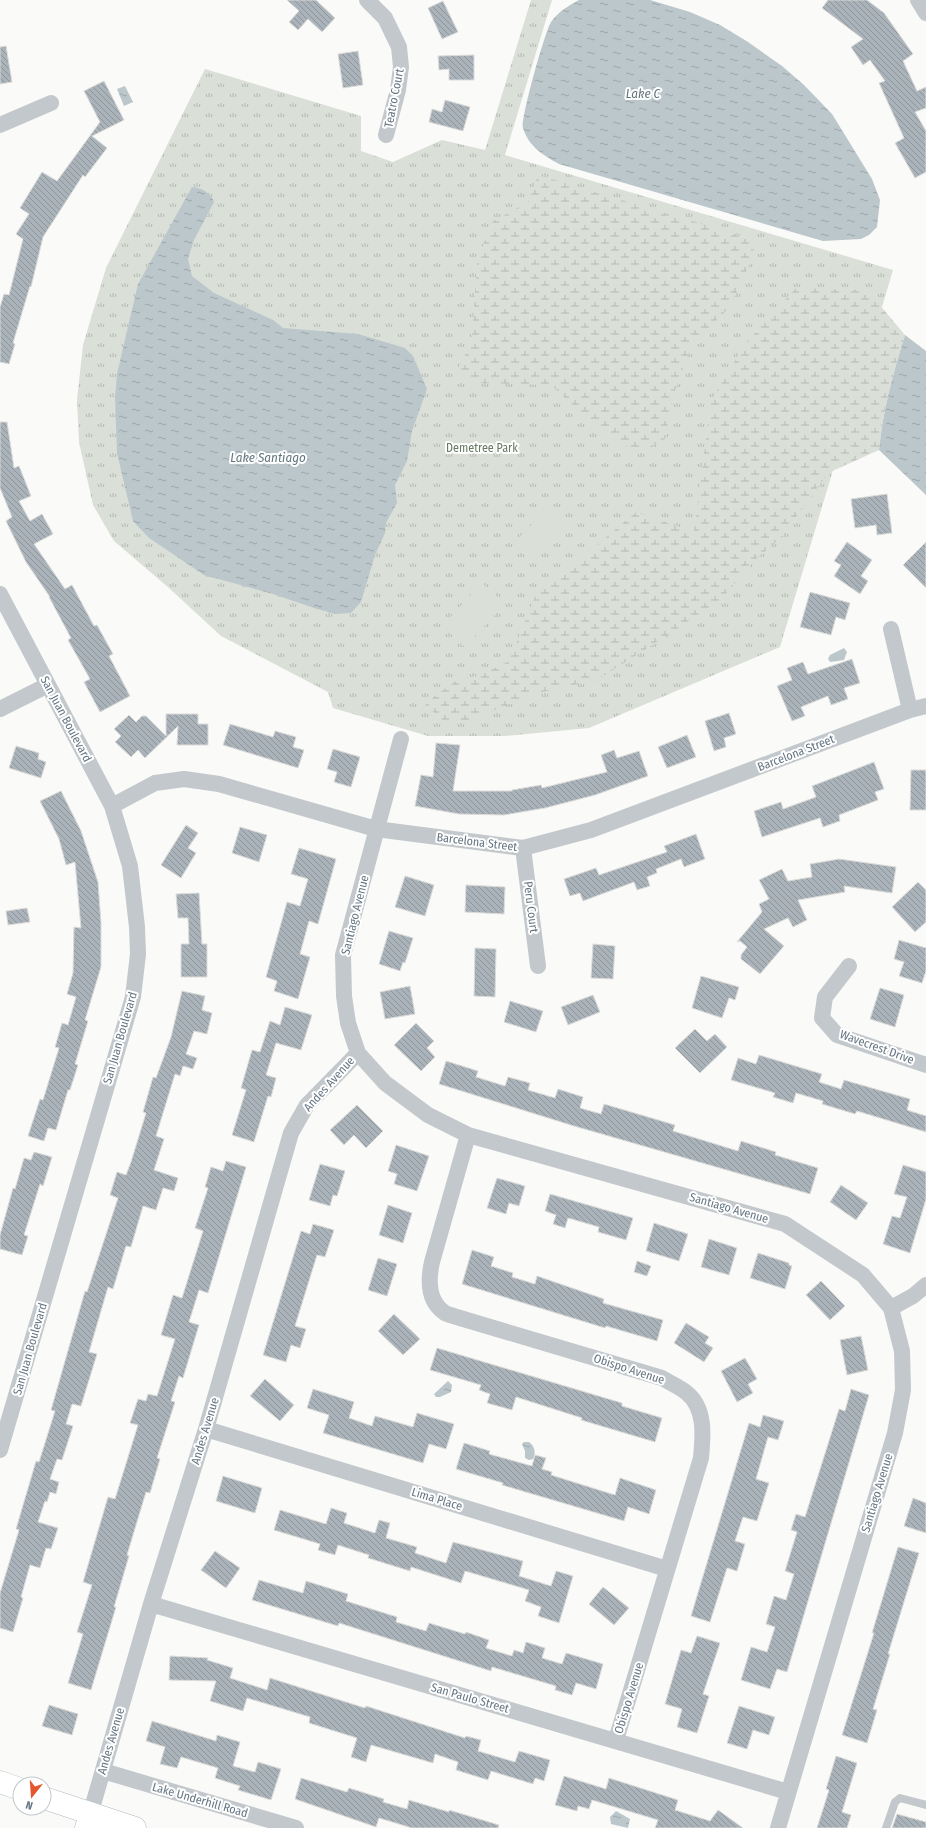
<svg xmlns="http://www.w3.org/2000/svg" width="926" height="1828" viewBox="0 0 926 1828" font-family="'Fira Sans Condensed',sans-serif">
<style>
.grass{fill:url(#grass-tufts)}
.wetland{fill:url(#wetland-marsh)}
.pitch{fill:#dadfd7}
.water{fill:url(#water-ripples)}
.building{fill:url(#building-back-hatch);stroke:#dcdcda}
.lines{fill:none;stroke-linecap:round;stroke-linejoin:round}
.secondary-casing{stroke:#b3babf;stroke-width:23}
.primary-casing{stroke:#b5babe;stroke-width:23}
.lane{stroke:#c3c8cc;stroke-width:8}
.street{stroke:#c3c8cc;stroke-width:16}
.secondary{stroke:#fff;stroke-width:22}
.primary{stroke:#fff;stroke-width:22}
.labels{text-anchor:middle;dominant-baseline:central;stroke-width:4;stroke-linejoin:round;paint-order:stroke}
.street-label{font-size:12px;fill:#657683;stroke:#fff}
.park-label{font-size:12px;fill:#687a64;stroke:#fff}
.water-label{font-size:13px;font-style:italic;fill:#60757c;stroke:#fff}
</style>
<defs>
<pattern id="grass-tufts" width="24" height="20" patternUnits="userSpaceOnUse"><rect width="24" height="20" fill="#dadfd7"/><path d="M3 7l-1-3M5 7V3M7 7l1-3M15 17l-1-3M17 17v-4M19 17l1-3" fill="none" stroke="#b4b9b4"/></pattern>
<pattern id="wetland-marsh" width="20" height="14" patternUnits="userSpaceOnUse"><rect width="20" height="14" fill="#dadfd7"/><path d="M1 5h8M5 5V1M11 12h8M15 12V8" fill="none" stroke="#b4b9b4"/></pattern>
<pattern id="water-ripples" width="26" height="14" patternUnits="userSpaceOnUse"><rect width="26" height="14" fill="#bbc7cb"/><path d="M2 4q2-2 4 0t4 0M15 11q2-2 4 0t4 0" fill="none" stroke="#9ca6aa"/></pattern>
<pattern id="building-back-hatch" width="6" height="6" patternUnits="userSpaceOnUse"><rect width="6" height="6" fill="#aab3b9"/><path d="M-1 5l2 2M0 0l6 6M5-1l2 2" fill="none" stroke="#8e969c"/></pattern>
</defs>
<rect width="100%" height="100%" fill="#fafaf8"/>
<!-- grass -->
<path class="grass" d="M531 0H552L505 155 893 270 780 647 589 728 505 736H428L333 708 328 692 221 636 169 588 114 541 93 505 79 442 77 400 83 345 106 268 205 69 361 116V151L393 162 442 140 485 150Z"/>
<!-- wetland -->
<path class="wetland" d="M538 175 756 240 750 263 729 308 692 344 673 396 665 439 636 453 581 413 551 385 476 383 459 367 472 341 477 261 492 222 528 202Z
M796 288 867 290 905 335C893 374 883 410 879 450L828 473 782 537 758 557 721 599 674 631 597 680 533 694 471 720 444 721 425 705 437 694 459 679 478 676 509 661 535 597 636 512 694 532 711 401 745 344Z"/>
<!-- pitch -->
<path class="pitch" d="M547 508 563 524 529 559 513 544Z
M482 583 505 604 465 647 442 626Z"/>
<!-- water -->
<path class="water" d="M579 0H650L690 12 720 25 748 42 782 66 804 85 832 114 872 179 880 200 877 227 869 235 861 239 823 241 559 164C543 155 529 147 523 128 520 121 545 31 551 22 558 12 568 6 579 0Z
M125 86 133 102 124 106 117 89Z
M192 187C202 188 211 193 214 202L194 240 188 259 192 276 214 293 273 320 283 328 358 334 405 348 413 356 427 389 412 431 407 461 395 485 397 503 386 523 385 533 375 555 361 602 351 613 336 614 317 609 273 594 204 575 149 538 133 521 117 453 115 398 117 374 138 284Z
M905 335 926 351V495L879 450C883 410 893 374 905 335Z
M844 648 847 652 844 660 830 662 828 659 830 655Z
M448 1381 452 1385 451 1392 440 1397H436L434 1394Z
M524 1442H529C535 1446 536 1453 533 1459L529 1460 525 1458V1451L522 1444Z
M616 1811 630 1819 628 1828 611 1824 610 1817Z"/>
<!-- building -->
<path class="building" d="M287 0H316L335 18 322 32 308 19 298 30 289 22 299 11Z
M828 0H867L884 13 913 54 903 61 917 91 926 87V108L915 112 926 131V172L915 178 895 143 904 138 879 83 885 81 870 60 863 65 851 47 863 39 822 8Z
M443 1 458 32 442 39 428 8Z
M6 46 12 82 0 84V47Z
M358 51 363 85 343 88 338 54Z
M474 55V80H449V69L439 70 438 56Z
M104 81 124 120 92 136 107 148 85 177 83 175 43 237 31 287 30 286 13 343 15 344 9 364 0 362V307L4 294 9 295 23 239 16 234 29 214 20 208 42 172 57 181 100 122 84 91Z
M445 100 470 107 463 131 429 122 432 109 442 112Z
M0 422H7L14 468 19 466 31 496 19 501 30 521 42 514 53 534 34 544 65 589 72 585 94 626 97 625 113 654 109 656 130 696 100 712 84 682 90 679 68 640 71 638 49 597H50L26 562 6 521 12 517 0 488Z
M887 494 892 533 877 535 876 525 855 528 851 499Z
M847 542 872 560 861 576 868 581 860 594 834 576 841 565 834 561Z
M926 542V588L903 565Z
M810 592 850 603 845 620 836 617 831 635 800 627Z
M852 659 860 683 844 688 848 699 831 705 828 696 801 707 805 716 792 721 777 686 792 680 787 668 803 662 808 674Z
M729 713 736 734 724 738 726 747 714 751 705 721Z
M166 714H198V724H208V745H177L178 726 145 758 138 750 131 757 115 742 121 736 114 729 129 715 136 722 142 716H146L166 736Z
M230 724 273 737 275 731 296 737 293 747 304 750 298 768 223 745Z
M687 735 696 757 667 768 658 747Z
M436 743 460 745 453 791H512V790L541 785 542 788 607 772 601 755 614 750 617 758 639 751 648 776 595 795 545 808 504 815 459 814 415 806 421 775 433 777Z
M16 746 39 753 38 759 46 762 41 778 9 768Z
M333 749 360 757 351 787 334 782 337 772 327 769Z
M874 762 884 789 875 792 878 800 839 815 840 821 823 827 820 818 762 837 754 811 781 802 783 809 816 797 812 786Z
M911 770H926V810H910Z
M61 791 81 831 98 882 101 923V967L85 1020 88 1021 75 1064 78 1065 70 1090H68L56 1130 48 1128 44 1141 28 1136 40 1099 43 1100 59 1048 55 1047 62 1023 68 1025 76 997 67 994 73 973 74 927 81 928 75 862 66 865 59 839 40 801Z
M186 825 198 833 188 848 196 853 181 878 161 865Z
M240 827 267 835 259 862 232 853Z
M696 834 705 859 684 867 681 859 656 869 657 873 647 877 650 886 637 890 634 882 583 901 580 893 570 896 564 879 596 868 599 875 667 852 664 846Z
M299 848 336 859 318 924 309 921 300 954 310 957 298 999 274 991 277 981 266 977 287 902 300 906 308 879 291 874Z
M839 859 896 867 892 893 844 886 845 892 798 900 807 920 793 927 788 918 764 929 784 946 760 974 741 959V955L747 947 740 941 737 942 762 912 759 904 769 899 759 880 782 869 788 881 812 877 810 864Z
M405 876 434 885 425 916 395 907Z
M918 882 926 890V922L915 932 892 907Z
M466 885 505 887 504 914 465 912Z
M199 893 202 944H207V977H181V944H189L188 918H178L176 894Z
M27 908 30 922 8 925 6 911Z
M389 931 413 938 405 963 403 962 400 971 379 964Z
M899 940 926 948V971L922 983 899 976 904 962 894 959Z
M593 944 615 946 613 979 591 978Z
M475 948 496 949 495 997 474 996Z
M701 976 739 987 735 1000 729 998 722 1018 692 1008Z
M410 986 415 1014 385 1019 380 992Z
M880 988 904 995 895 1027 870 1019Z
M182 991 205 996 202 1010 212 1013 207 1034 194 1031 186 1054 197 1058 193 1069 183 1066 180 1076 175 1074 156 1136 164 1139 154 1170 178 1178 174 1191 163 1188 156 1210 143 1206 131 1247 126 1246 113 1289 108 1287 89 1352 97 1354 81 1406 72 1404 66 1424 73 1426 62 1460 57 1459 50 1479 59 1482 56 1494 50 1492 47 1502 45 1501 38 1522 58 1528 51 1549 46 1548 40 1568 30 1565 21 1597 23 1598 13 1632 0 1628V1593L19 1530 16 1529 36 1461 39 1462 55 1411 51 1410 85 1291 87 1292 118 1198 110 1195 117 1172 126 1175 131 1162 146 1113 143 1112 153 1077 156 1078 171 1037Z
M593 995 600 1012 568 1025 561 1007Z
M510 1001 543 1011 536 1032 504 1022Z
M285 1007 312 1015 301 1050 276 1043 266 1075 276 1078 271 1097 268 1096 254 1142 232 1135 246 1090 241 1088 252 1050 260 1052 270 1021 280 1025Z
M416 1023 434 1041 427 1048 435 1057 421 1071 394 1045Z
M695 1029 707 1041 715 1034 727 1047 700 1073 675 1048Z
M759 1055 822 1074 819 1082 841 1089 844 1080 910 1099 907 1110 926 1116V1132L857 1111 855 1114 822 1104 823 1101 796 1093 793 1103 773 1097 775 1093 731 1080 738 1058 756 1064Z
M446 1061 478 1071 476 1077 505 1086 508 1077 530 1083 528 1090 555 1098 558 1089 583 1097 580 1108 601 1114 604 1104 675 1125 673 1131 738 1151 741 1141 776 1152 775 1155 818 1168 810 1194 574 1126 439 1084Z
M357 1105 383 1131 366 1148 354 1135 344 1145 330 1130Z
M396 1145 429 1156 417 1191 394 1184 397 1174 388 1171Z
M34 1152 52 1157 43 1186 40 1184 24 1235 28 1236 22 1255 0 1249V1235L13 1188 15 1189 24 1158 31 1160Z
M226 1161 246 1167 208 1293 199 1290 189 1322 199 1325 183 1378 179 1376 171 1401 175 1402 157 1458 160 1459 150 1493 146 1492 127 1555 129 1556 114 1607H116L91 1690 68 1683 83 1634 77 1632 92 1585 83 1582 108 1497 115 1499 138 1425 130 1423 138 1399 146 1401 148 1394 157 1396 175 1339 161 1335 173 1295 182 1298 203 1231 195 1228 208 1188 205 1187 211 1167 223 1171Z
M320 1164 345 1171 337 1196 333 1195 330 1206 309 1200Z
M903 1165 926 1172V1199L910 1253 883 1244 892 1216 900 1218 907 1197 894 1194Z
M497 1178 525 1186 519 1206 509 1203 506 1214 487 1208Z
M841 1185 868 1203 856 1220 830 1202Z
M550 1194 633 1218 626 1240 598 1232 599 1227 568 1218 565 1228 553 1224 556 1215 545 1211Z
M388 1205 412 1213 403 1243 379 1235Z
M654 1223 688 1234 679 1261 646 1251Z
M313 1224 334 1230 325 1257 317 1255 295 1326 306 1329 300 1348 291 1345 286 1362 263 1355 301 1231 310 1234Z
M709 1239 737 1248 729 1275 701 1267Z
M472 1250 494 1257 491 1266 513 1273 512 1277 535 1284 537 1276 604 1299 603 1303 663 1320 657 1341 606 1326 605 1328 462 1284Z
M758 1253 789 1263V1265L792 1266 785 1289 750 1278Z
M378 1258 397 1264 387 1296 368 1290Z
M637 1261 651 1266 647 1276 634 1272Z
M821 1281 845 1306 830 1320 806 1295Z
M394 1314 420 1339 403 1355 378 1331Z
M686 1323 709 1337 705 1343 713 1348 704 1362 674 1343Z
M861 1336 868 1370 847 1375 840 1340Z
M437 1348 622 1403V1406L662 1418 655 1442 581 1420 582 1418 516 1397 512 1410 487 1403 490 1394 479 1390 481 1385 430 1370Z
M745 1358 757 1379 748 1384 753 1393 737 1402 721 1371Z
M265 1379 294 1405 280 1421 250 1396Z
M313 1389 354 1402 349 1418 372 1426 375 1416 413 1427 417 1413 454 1424 446 1449 429 1444 423 1463 323 1433 329 1415 307 1408Z
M851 1389 869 1395 787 1672 777 1669 770 1689 741 1680 751 1647 767 1652 775 1627 766 1624 774 1596 786 1600 794 1574 785 1571 797 1532 791 1530 796 1514 805 1517 839 1409 845 1411Z
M763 1415 784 1421 778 1440 768 1437 756 1479 769 1483 757 1521 743 1517 735 1541 745 1544 737 1571 727 1568 710 1622 691 1616 749 1423 760 1427Z
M464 1443 490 1451 489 1454 532 1466 535 1455 546 1458 542 1469 552 1472 551 1475 615 1495 620 1478 656 1490 649 1514 628 1507 624 1521 502 1485 503 1483 456 1469Z
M223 1476 262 1488 255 1513 216 1501Z
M913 1498 926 1503V1533L904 1526Z
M331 1508 347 1513 344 1523 375 1533 379 1520 390 1523 386 1538 417 1547 415 1553 446 1563 453 1542 523 1561 519 1576 551 1586 556 1571 573 1576 559 1623 538 1616 541 1607 525 1601 529 1590 465 1571 461 1583 411 1567 410 1571 368 1558 369 1555 338 1545 335 1555 318 1550 320 1544 274 1530 280 1510 326 1524Z
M898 1547 919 1553 888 1654H890L873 1709 877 1710 867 1743 842 1735 874 1633H872Z
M215 1551 240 1568 226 1588 201 1570Z
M259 1580 303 1593 306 1581 348 1594 346 1601 397 1617 396 1622 426 1631 429 1623 465 1634 466 1632 489 1640 486 1648 512 1656 514 1650 523 1653 526 1642 545 1648 542 1658 562 1664 566 1653 603 1664 596 1689 576 1683 572 1695 555 1690 556 1686 492 1667 491 1671 339 1623 338 1626 252 1600Z
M603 1587 629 1608 614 1625 589 1604Z
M697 1636 720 1643 703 1694 709 1696 697 1733 677 1727 682 1709 665 1704 681 1650 691 1653Z
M170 1656 208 1658 207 1660 233 1668 230 1678 267 1690 270 1678 365 1708 366 1706 465 1738 466 1736 481 1740 478 1751 515 1762 519 1751 550 1760 544 1781 535 1778 533 1784 491 1771 488 1780 456 1770 458 1762 435 1754 433 1763 371 1745 366 1762 351 1757 357 1738 309 1723 310 1717 247 1698 243 1711 210 1701 216 1681 169 1680Z
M49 1705 78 1714 72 1735 42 1726Z
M739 1706 775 1717 769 1735 753 1730 747 1749 727 1743Z
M152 1721 216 1741 217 1735 240 1742 233 1766 255 1772 258 1762 281 1769 271 1800 238 1790 240 1786 215 1778 218 1768 181 1757 177 1768 160 1764 165 1747 146 1741Z
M836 1756 857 1763 842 1812 851 1815 847 1828H817L829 1790 826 1789Z
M564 1776 606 1789 609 1778 678 1800 675 1810 710 1821 718 1810 743 1828H655L658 1820 592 1800 589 1809 578 1806 577 1811 555 1805Z
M301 1778 347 1792 349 1788 384 1799 383 1802 407 1809 409 1800 449 1812V1810L499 1825 498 1828H412L379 1818 376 1827 295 1799Z
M897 1814 926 1822V1828H892Z"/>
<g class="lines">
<defs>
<path id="secondary" d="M86 1828 90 1815 107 1824"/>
<path id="primary" d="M0 1782 20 1789
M44 1798 135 1828"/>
</defs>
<!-- secondary casing -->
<use href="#secondary" class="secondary-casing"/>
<!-- primary casing -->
<use href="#primary" class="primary-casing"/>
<!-- lane -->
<path class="lane" d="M886 1828 895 1802 900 1798 926 1805"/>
<!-- street -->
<path class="street" d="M367 0 385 18 399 47 401 67 398 90 386 135
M918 0 926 13
M0 125 51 103
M0 594 112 806 130 866 137 927 138 954 133 997 0 1450
M891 629 910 710
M0 709 48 685
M401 739 343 955 344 996 348 1023 358 1053 385 1083 428 1115 468 1135 785 1224 863 1275 891 1308 902 1351 903 1390 895 1433 778 1828
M112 806 155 783 184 779 219 784 376 829 523 848 591 830 910 710 926 706
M523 848 538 966
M849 966 825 997 822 1018 837 1035 926 1065
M468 1135 432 1262C428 1280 427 1301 445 1313 449 1315 455 1316 460 1318L662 1378C670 1383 680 1387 687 1393 706 1409 703 1436 701 1458L616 1740
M891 1308 913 1296 926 1285
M206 1429 667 1569
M151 1604 788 1792
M103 1771 296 1828
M90 1815 151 1604 206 1429 291 1133 307 1105 358 1053"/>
<!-- secondary -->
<use href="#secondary" class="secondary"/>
<!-- primary -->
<use href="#primary" class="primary"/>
</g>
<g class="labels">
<!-- street labels -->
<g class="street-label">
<text transform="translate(394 98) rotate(-79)">Teatro Court</text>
<text transform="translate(66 719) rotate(62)">San Juan Boulevard</text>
<text transform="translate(796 753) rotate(-21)">Barcelona Street</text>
<text transform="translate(477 842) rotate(7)">Barcelona Street</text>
<text transform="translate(531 907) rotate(83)">Peru Court</text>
<text transform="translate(355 915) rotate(-76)">Santiago Avenue</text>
<text transform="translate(120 1038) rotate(-74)">San Juan Boulevard</text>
<text transform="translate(877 1047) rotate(20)">Wavecrest Drive</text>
<text transform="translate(329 1084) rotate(-48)">Andes Avenue</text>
<text transform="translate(729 1208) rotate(16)">Santiago Avenue</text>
<text transform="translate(30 1349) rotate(-74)">San Juan Boulevard</text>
<text transform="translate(629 1369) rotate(18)">Obispo Avenue</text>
<text transform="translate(205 1431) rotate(-73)">Andes Avenue</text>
<text transform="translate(877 1493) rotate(-73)">Santiago Avenue</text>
<text transform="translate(437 1499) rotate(17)">Lima Place</text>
<text transform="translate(470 1698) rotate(16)">San Paulo Street</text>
<text transform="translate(629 1698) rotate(-73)">Obispo Avenue</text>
<text transform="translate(111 1741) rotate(-74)">Andes Avenue</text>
<text transform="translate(200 1800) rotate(16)">Lake Underhill Road</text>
</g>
<!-- park labels -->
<g class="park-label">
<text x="482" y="448">Demetree Park</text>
</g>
<!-- water labels -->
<g class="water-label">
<text x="643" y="93">Lake C</text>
<text x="268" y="457">Lake Santiago</text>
</g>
</g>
<!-- north arrow -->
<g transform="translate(32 1796) rotate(197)"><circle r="19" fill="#ffffff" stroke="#c1c8cd"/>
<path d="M0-3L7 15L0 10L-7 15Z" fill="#e4572e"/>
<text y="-6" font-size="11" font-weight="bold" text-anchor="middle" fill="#657683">N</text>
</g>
</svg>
